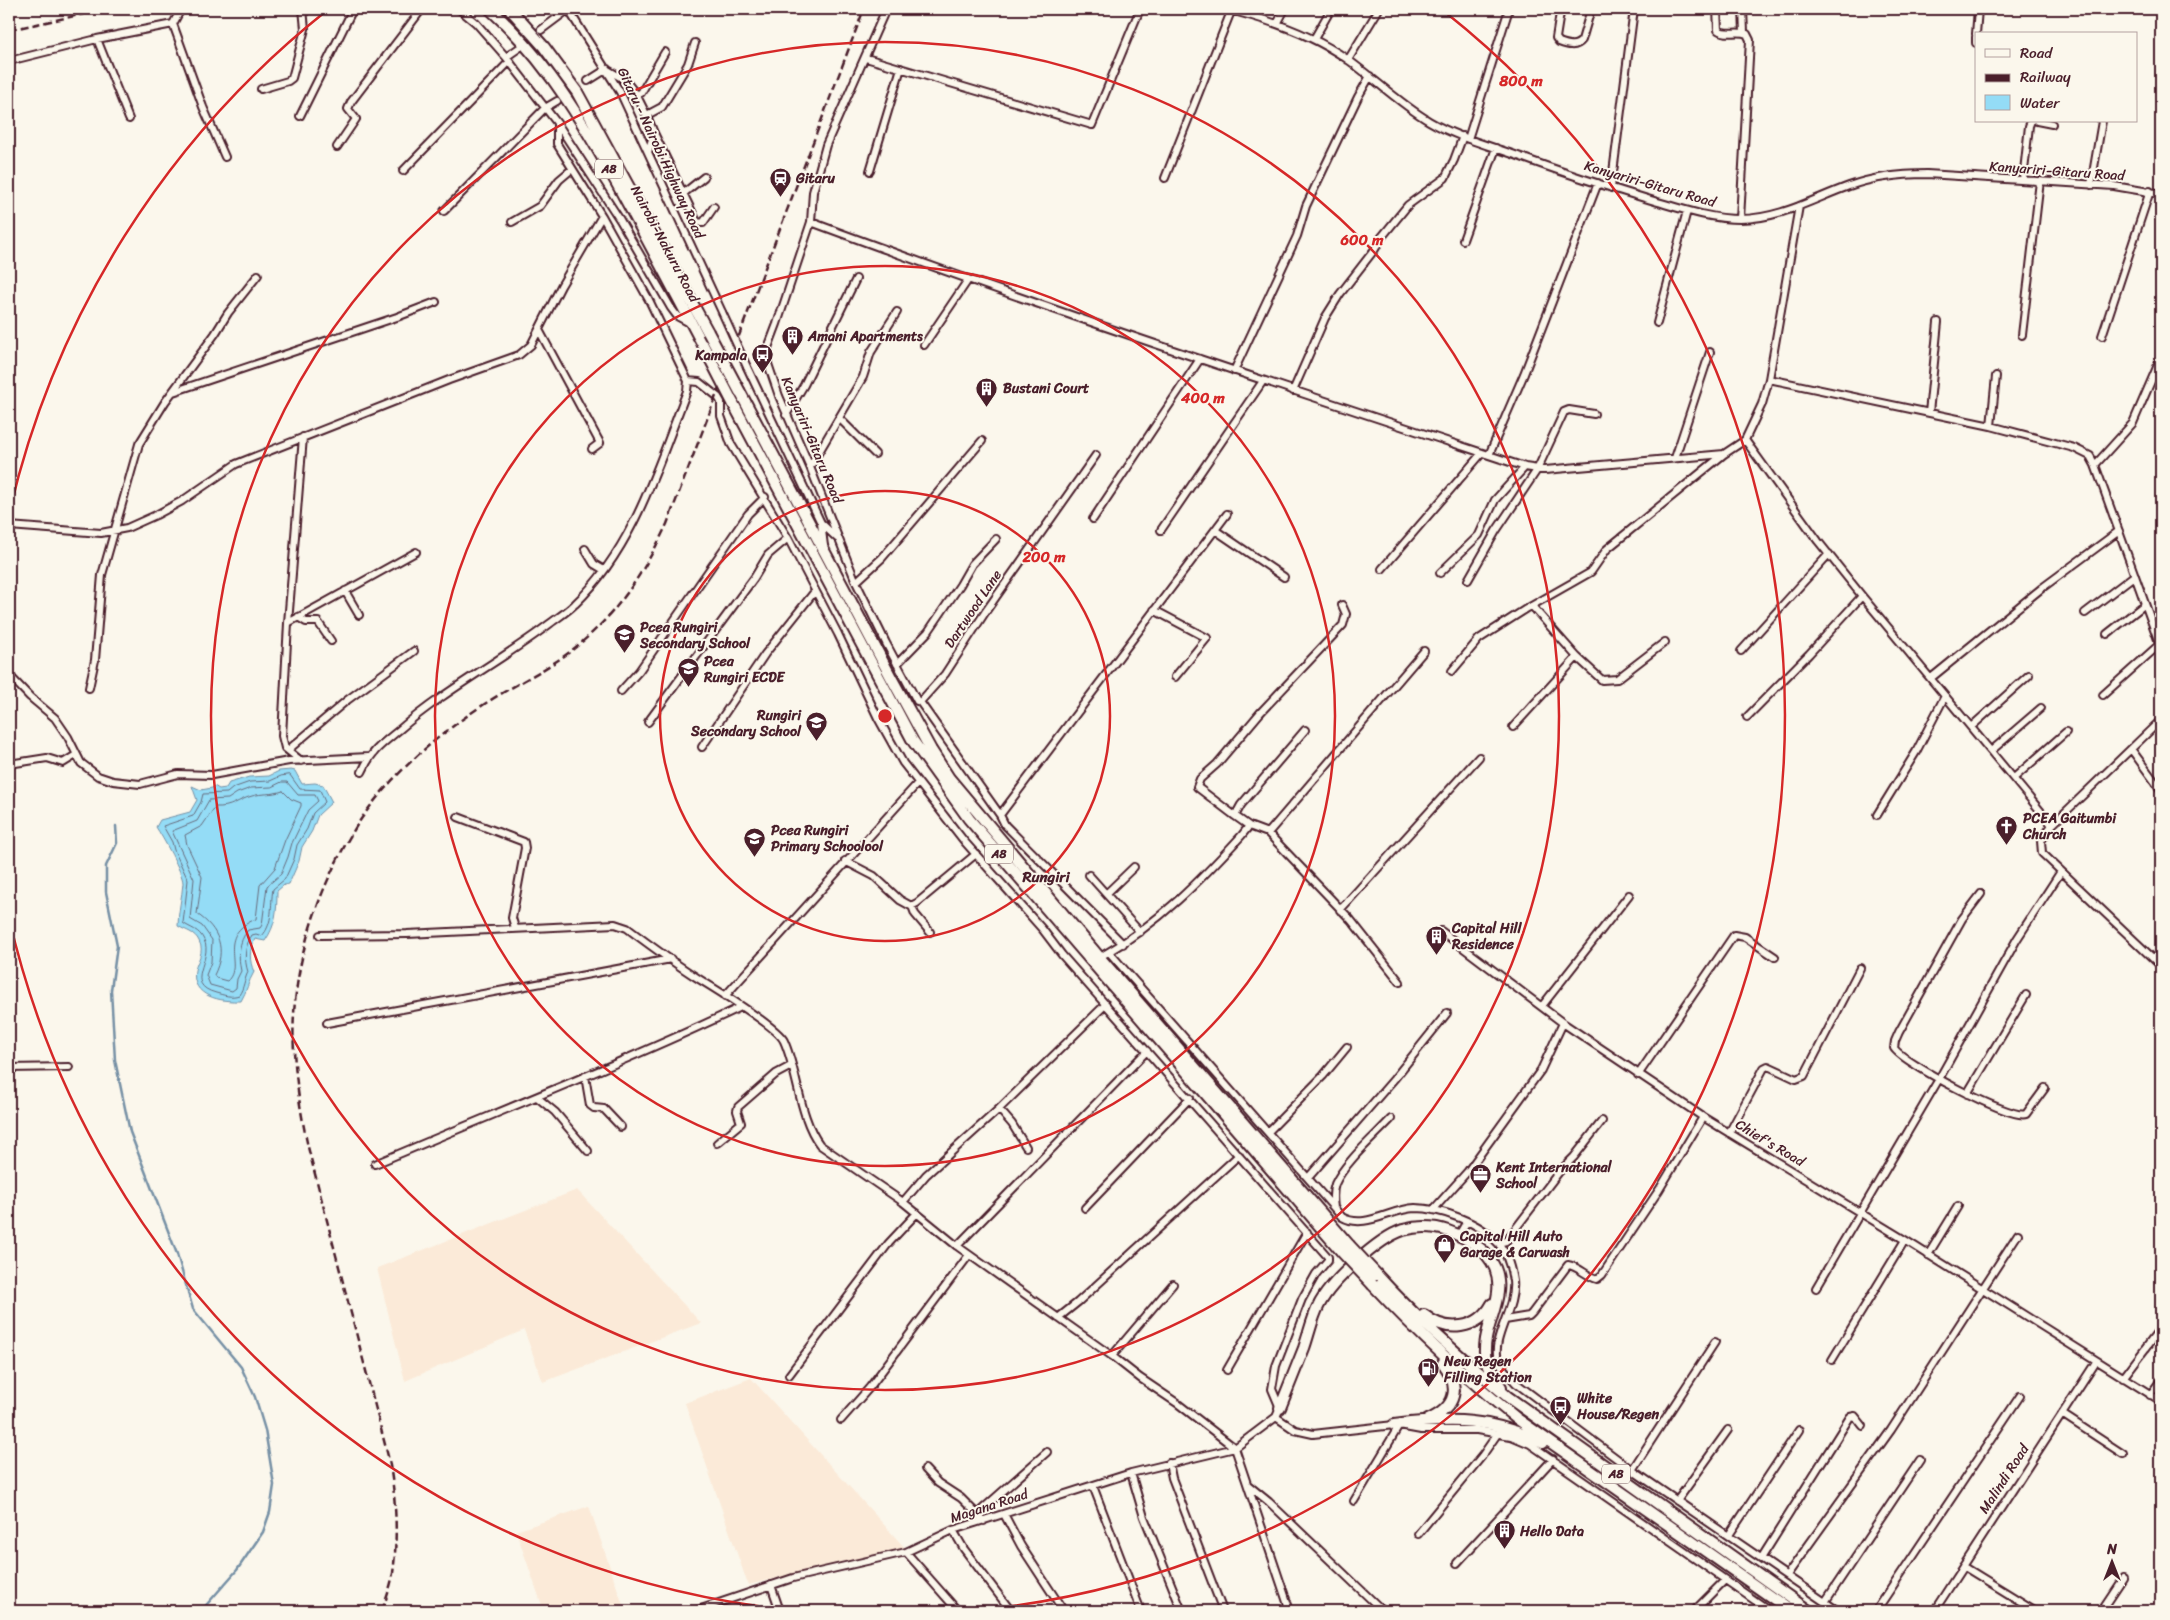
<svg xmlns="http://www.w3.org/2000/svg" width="2170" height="1620" viewBox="0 0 2170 1620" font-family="Sriracha,sans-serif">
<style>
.built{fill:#fbead8}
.water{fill:#94dcf6;stroke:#7690a5}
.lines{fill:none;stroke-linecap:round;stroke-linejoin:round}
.shore{stroke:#686b7c;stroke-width:1}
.stream{stroke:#7690a5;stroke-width:2.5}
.minor-tunnel{stroke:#d8ccc5;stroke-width:6;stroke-dasharray:6 3;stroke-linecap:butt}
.minor-casing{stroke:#4a1f2b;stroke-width:10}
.trunk-casing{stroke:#4a1f2b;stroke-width:14}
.minor{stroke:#fbf7ec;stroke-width:6}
.trunk{stroke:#fbf7ec;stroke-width:10}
.rail{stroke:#4a1f2b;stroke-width:2.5;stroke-dasharray:8 4;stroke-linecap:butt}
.minor-bridge-casing{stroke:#4a1f2b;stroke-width:10;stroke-linecap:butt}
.trunk-bridge-casing{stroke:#4a1f2b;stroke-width:14;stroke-linecap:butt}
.minor-bridge{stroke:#fbf7ec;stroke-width:6}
.trunk-bridge{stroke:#fbf7ec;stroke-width:10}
.ring{fill:none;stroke:#d62828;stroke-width:2.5}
.labels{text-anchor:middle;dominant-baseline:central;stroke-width:4;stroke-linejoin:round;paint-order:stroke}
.shield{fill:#fbf7ec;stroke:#7f6065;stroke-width:1}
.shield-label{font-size:12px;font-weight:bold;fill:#4a1f2b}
.street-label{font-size:14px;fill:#4a1f2b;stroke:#fbf7ec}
.poi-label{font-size:14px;font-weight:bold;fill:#4a1f2b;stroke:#fbf7ec;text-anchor:start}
.neighbourhood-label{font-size:15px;font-weight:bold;fill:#4a1f2b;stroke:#fbf7ec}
.centre{fill:#d62828;stroke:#fbf7ec;stroke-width:2.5}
.ring-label{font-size:15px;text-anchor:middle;font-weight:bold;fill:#d62828;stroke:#fbf7ec;stroke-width:4;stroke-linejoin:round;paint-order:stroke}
</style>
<rect width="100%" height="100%" fill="#fbf7ec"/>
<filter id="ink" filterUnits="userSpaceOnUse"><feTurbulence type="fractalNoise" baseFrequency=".02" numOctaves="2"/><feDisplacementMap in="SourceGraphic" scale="10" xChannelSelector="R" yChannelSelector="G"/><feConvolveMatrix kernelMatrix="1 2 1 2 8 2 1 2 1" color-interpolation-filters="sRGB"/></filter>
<g filter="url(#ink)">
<!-- built -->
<path class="built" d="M577 1190 701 1323 543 1382 524 1330 405 1381 377 1268Z
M751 1378 857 1495 905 1548 748 1585 685 1403Z
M589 1506 625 1611H544L516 1531Z"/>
<!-- water -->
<path class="water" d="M291 770 295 771 302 784 315 783 323 785 332 802 318 815 312 831 302 847 299 861 289 884 284 885 277 891C277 911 276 925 265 941L255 939C249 950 249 960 254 972 248 982 247 991 241 1001 222 1002 190 997 195 970 197 961 205 952 199 941 195 932 186 931 178 926 178 911 182 897 183 883 183 873 162 836 156 827L160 820 190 812 197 800 192 786 201 790 212 788 214 786 219 789 226 788 229 783 249 777 269 776 279 771Z"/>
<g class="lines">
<!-- shore -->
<path class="shore" d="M290 775 300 789 320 790 325 802 313 813 307 829 297 845 294 859 285 879 273 889C270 906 274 922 262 936L256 934 252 935C244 947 244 959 248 972 244 980 244 988 239 995 231 998 224 995 216 993 182 984 214 959 204 940 199 929 191 929 183 923L188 880 174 850 172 842 163 826 193 816 201 802 203 794 227 793 233 788 250 782 270 781 281 776Z
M282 782H287L298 795H315L318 801 308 810 292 843 288 857 281 874 267 886 262 925 260 928 248 930C238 942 238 957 241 971L237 979 236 988 232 991 210 985 206 975 211 962 212 940 202 926 190 919 194 879 172 831 197 821 209 800 228 799 237 793 251 788 271 787Z
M283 791 291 799 301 803V806L285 840 275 868 260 885 256 919C214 936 245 965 227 981L216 978 214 975C227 949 219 929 197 914L202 877 187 845 185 835 202 826 215 807C232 808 237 800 252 796 262 793 271 795 283 791Z"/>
<!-- stream -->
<path class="stream" d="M116 826 117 843 106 866V892L117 946 111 990 115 1060 130 1132 177 1254 193 1309 241 1367 255 1397 265 1430 274 1485 270 1512 263 1532 237 1570 201 1611"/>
<!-- minor-tunnel -->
<path class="minor-tunnel" d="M562 98 588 81"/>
<defs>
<path id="minor" d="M459 9 476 23 506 57
M568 9 620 92 722 312
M886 9 826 145 813 192 811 222 777 324 766 353V358L779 396 810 467 856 582 886 643 917 701 920 702 1000 815
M1225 9C1268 19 1311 34 1347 59 1375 79 1400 104 1429 121 1458 138 1491 146 1521 157 1564 173 1608 187 1651 200 1679 208 1710 219 1740 219 1779 219 1813 199 1849 186 1874 177 1900 174 1927 174L2114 186 2161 194
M1717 9 1718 30C1726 36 1738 30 1747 34L1750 40 1740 219
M1743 9 1744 32
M1560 13 1556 38 1559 42C1567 45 1576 48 1582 40L1591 9
M173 24 203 107 225 157
M1277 24 1285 9
M541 30 569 9
M1976 34 1978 9
M97 39 129 119
M1314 39 1331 9
M1976 43V37
M866 58 1092 125 1140 9
M1348 60 1379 9
M9 61 97 39 173 24 181 9
M608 70 625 80 636 94 648 118 654 133 648 152
M588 81 607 69
M261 89 288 81 292 78 305 29 303 9
M636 94 641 93 665 52
M647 115 662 107 688 64 695 43
M300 116 353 9
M2037 121 2052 124
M557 123 620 220 671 308 677 316 690 323
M654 133 697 222 703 223 714 207
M1468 139 1509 9
M337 147 356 119 348 109 351 102 422 9
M403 171 509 62
M870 171 901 68
M1165 178 1232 9
M2023 180 2029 126 2031 121
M2091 185 2102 121
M1611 188 1634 9
M684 193 704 177
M444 211 545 108 557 101
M512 222 540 206 559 180 572 169
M811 222C1047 310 1286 388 1525 467L1545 470 1724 454 1745 440 1762 404 1769 379 1799 206
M1463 240 1496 148
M1657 323 1687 211
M539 330 600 443 592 449
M2022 335 2040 181
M2102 336 2150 191
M924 345 968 280
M747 367 821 523 824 546
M1234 371 1297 236 1306 206 1358 97 1370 76
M1769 379 1991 426 2074 448 2090 456 2095 465 2161 648
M688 381 699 382 718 397 721 402V416L731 444 788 538 838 634 878 718 903 763 964 841 1043 930 1062 955 1328 1257V1260L1316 1274 1302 1299 1276 1366 1272 1389 1280 1408 1276 1417 1235 1448 1131 1473 953 1530 906 1552 793 1578 695 1611
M1293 391 1325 318 1340 294 1375 249 1381 238 1408 205 1445 178 1454 160 1463 136
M173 392 397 317 436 302
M1929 413 1938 322
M786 415 804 385 856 279
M839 418 875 454
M1991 426 1996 376
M1745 440 1818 541 1862 596 2052 825 2041 841 2042 853 2161 966
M1489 455 1524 374 1598 183
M1675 458 1710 352
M2095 465 2133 423 2161 358
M810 467 863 377 871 352 897 312
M1093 519 1200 359
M821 523 837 538
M9 526 101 533 127 528 156 515 182 501 236 464 449 380 519 355 531 345 561 286 602 216
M1161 530 1263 381
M1215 530 1284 577
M585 549 594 564 604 570
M1382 569 1482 453
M1440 573 1479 535 1495 500 1525 467
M1468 580 1496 531 1537 470 1564 412 1569 410 1594 414
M856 582 882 558 982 441
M345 591 359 615
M1532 606 1577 657 1602 680 1617 679 1665 642
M1154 610 1207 638 1175 677
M2085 613 2135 575
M298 617 306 622H318L331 641
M288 623 416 552
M2107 634 2144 605
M1741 651 1829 554
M897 664 928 632 960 585 972 564 996 539
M1452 671 1479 639 1526 609 1591 572 1607 549 1724 454
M9 675 30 697 55 718 68 737 81 763 98 776 113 781 140 784 178 774 212 775 289 761 368 757
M1931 678 2042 588 2119 531
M89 688 95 660 102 575 139 444 165 402 215 334 228 313 258 275
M621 691 639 671 748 514 765 497
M2103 695 2160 644
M920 702 945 674 986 611 1096 455
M1747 717 1809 654 1862 596
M648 722 754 578 768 555 788 538
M1513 727 1577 657
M1971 727 2029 675
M702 747 765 654 815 591
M2131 749 2161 790
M288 750 346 701 414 651
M1991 751 2041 708
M301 761 285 748 282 736 288 623 303 437
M9 764 47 758 63 763 76 755
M362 772C371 751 382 744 399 730 445 690 499 662 548 625 557 618 567 612 575 604 634 548 658 465 687 391L688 381 649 300 602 216 557 144V123L506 57 519 48
M2014 778 2066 732
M1877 815 1916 752 1945 696
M1235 816 1197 787 1200 779 1217 764 1260 713 1343 625 1346 614 1342 605
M458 817 524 842 525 848 512 918 515 928
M2052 825 2161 720
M1249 826 1265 832H1269L1424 651
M1268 833 1351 920 1400 982
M845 861 874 876 900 900 911 906 917 903 976 854
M1089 875 1140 932
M1106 894 1134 867
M1981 894 1962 919 1899 1032 1895 1041 1894 1048C1903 1063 2011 1120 2026 1114L2045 1088
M912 906 915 914 930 932
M1340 910 1479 757
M1441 931 1563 1023
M320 935 407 934 615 924 627 928C651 946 674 963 699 979 715 989 778 1027 784 1041 798 1072 799 1118 820 1145L903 1202 957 1246 1112 1356 1140 1378 1177 1403 1235 1448 1290 1611
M1123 944 1005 825 1000 815 1227 514
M1109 952 1342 1217C1365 1230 1390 1209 1415 1208 1441 1208 1481 1223 1498 1243 1507 1253 1511 1268 1513 1281 1516 1308 1491 1339 1498 1359 1501 1368 1509 1375 1516 1383L1632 1470 1838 1611
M1105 954C1158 924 1201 880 1242 835L1249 826 1235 816 1241 805 1305 730
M725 996 917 784
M1542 1006 1629 895
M327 1023 671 959
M9 1068 69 1067
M1638 1075 1734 935 1745 937 1775 957
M585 1076 590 1105 594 1108 604 1109 621 1127
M1967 1094 2026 995
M538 1098 555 1112 588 1151
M999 1109 1012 1124 1026 1147
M1268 1132 1323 1076 1347 1047
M1729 1133 1764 1068 1768 1066 1796 1079 1804 1076 1860 968
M717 1143 741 1123 737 1111 738 1107 776 1074 791 1066
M375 1164C497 1112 621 1064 741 1007
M1308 1178 1394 1079 1447 1013
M903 1202 926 1175 999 1109 1106 1004
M1085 1208 1190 1098
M1334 1208C1333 1200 1332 1192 1335 1184 1344 1163 1375 1136 1391 1119
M1433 1210 1468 1171 1541 1070 1563 1023 1703 1117 1905 1240 2161 1401
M1459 1235 1467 1221
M1498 1243 1506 1241 1559 1172 1574 1157 1602 1121
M957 1246 1147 1051
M1928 1255 1958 1206
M1816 1288 1939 1079 2017 939 2060 873
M1058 1318 1078 1302 1239 1155
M1505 1320 1529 1316 1532 1313 1568 1265C1578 1266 1586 1276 1597 1279L1602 1275 1659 1190 1703 1117
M1112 1356 1173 1284
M1832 1360 1905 1240
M1227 1370 1307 1232
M789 1375 888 1244 917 1213
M2123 1378 2161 1328
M2150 1395 2161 1380
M2062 1414 2123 1454
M1276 1417 1295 1430 1313 1434 1394 1425 1421 1430H1477L1511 1436 1530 1444 1770 1611
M841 1420 870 1387 969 1255
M1169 1463 1172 1478 1223 1611
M925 1469 938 1483 961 1498 984 1521
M1632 1470 1715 1342
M1131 1473 1144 1517 1182 1611
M1248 1485 1269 1502 1383 1611
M1093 1486 1141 1611
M1354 1501 1399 1426
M1677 1501 1728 1430
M977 1514 1047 1452
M1004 1514 1021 1546 1061 1607
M953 1530 964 1549 1011 1611
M1418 1534 1482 1456 1498 1433
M1729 1535 1799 1430
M906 1552 958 1611
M1762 1557 1850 1417 1855 1416 1863 1426
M1457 1563 1553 1459
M1963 1566 2036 1611
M1787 1575 1891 1430 2018 1234
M771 1585 780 1611
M1825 1602 1920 1460
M1694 1611 1725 1580
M1876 1611 2020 1396
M1934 1611 2096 1362
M2101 1611 2123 1578"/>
<path id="trunk" d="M490 9C550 63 590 133 628 204 653 250 678 298 703 345
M510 9 544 47 577 92 708 332
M740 392 892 679 931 750 949 778 1100 958 1349 1245
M733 403 913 741 969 819 1342 1252
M1377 1275C1417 1319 1462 1359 1508 1397L1809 1611
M1373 1285C1418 1333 1465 1377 1516 1418L1791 1611
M1424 1315C1446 1333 1478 1330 1492 1304
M1280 1408C1288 1388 1296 1368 1304 1348 1309 1334 1312 1318 1319 1305 1331 1281 1379 1238 1403 1230 1418 1226 1434 1226 1448 1231 1467 1238 1486 1248 1495 1268 1508 1299 1479 1329 1486 1361 1488 1370 1495 1379 1501 1387
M1428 1420C1457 1407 1461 1387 1443 1363
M1394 1425C1451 1418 1491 1417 1543 1443"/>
</defs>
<!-- minor casing -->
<use href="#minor" class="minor-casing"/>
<!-- trunk casing -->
<use href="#trunk" class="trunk-casing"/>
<!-- minor -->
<use href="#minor" class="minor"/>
<!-- trunk -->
<use href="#trunk" class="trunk"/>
<!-- rail -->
<path class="rail" d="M9 30 107 9
M382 1611C386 1599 391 1586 393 1573 398 1535 396 1498 389 1460L308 1147C301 1115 296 1083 294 1051 289 973 317 887 359 822 389 777 435 737 480 707 505 690 534 676 560 659 611 623 641 579 667 524L864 9"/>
<defs>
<path id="minor-bridge" d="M722 312 747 367"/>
<path id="trunk-bridge" d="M708 332 740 392
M703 345 733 403
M1349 1245 1377 1275
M1342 1252 1373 1285"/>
</defs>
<!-- minor-bridge casing -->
<use href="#minor-bridge" class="minor-bridge-casing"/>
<!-- trunk-bridge casing -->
<use href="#trunk-bridge" class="trunk-bridge-casing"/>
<!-- minor-bridge -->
<use href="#minor-bridge" class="minor-bridge"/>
<!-- trunk-bridge -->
<use href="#trunk-bridge" class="trunk-bridge"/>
</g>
</g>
<!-- distance rings -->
<g class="ring">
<circle cx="885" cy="716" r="225"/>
<circle cx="885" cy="716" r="450"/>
<circle cx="885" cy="716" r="674"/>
<path d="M799 1611A899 899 0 0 1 9 918M9 514A899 899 0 0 1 325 12M1445 12A899 899 0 0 1 971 1611"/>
</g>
<!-- icons -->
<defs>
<symbol id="station-pin" viewBox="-11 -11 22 30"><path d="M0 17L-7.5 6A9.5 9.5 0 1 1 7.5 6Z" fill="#4a1f2b" stroke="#fbf7ec"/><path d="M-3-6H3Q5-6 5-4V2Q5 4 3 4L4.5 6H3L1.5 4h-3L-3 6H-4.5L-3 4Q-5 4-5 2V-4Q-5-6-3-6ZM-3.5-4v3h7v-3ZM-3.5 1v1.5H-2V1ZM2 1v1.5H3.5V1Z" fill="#fff"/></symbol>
<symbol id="building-pin" viewBox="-11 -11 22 30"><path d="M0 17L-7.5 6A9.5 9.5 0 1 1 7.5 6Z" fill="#4a1f2b" stroke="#fbf7ec"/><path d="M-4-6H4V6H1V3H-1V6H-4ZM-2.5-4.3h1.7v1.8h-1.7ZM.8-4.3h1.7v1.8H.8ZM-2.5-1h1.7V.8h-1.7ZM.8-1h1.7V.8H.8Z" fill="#fff"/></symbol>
<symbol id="bus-pin" viewBox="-11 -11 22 30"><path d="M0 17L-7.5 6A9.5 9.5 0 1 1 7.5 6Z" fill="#4a1f2b" stroke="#fbf7ec"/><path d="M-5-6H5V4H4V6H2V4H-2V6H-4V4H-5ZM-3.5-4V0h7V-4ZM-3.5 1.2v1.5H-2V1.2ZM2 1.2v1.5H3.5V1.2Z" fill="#fff"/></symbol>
<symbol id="school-pin" viewBox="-11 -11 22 30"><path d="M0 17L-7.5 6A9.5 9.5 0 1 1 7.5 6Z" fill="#4a1f2b" stroke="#fbf7ec"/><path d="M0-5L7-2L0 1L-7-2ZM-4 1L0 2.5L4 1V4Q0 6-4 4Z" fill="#fff"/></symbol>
<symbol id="church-pin" viewBox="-11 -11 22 30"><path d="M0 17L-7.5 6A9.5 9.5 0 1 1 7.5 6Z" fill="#4a1f2b" stroke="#fbf7ec"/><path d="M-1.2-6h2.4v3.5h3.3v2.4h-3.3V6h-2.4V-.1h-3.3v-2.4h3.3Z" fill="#fff"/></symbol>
<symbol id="office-pin" viewBox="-11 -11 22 30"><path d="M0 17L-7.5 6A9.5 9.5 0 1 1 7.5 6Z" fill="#4a1f2b" stroke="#fbf7ec"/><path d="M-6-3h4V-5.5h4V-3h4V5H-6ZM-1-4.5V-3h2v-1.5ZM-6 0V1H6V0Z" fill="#fff"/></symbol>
<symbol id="shop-pin" viewBox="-11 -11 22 30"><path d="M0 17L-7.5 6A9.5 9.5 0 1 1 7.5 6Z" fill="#4a1f2b" stroke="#fbf7ec"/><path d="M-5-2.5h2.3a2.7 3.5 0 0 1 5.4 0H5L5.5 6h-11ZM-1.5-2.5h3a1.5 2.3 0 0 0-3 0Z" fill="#fff"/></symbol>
<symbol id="fuel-pin" viewBox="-11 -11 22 30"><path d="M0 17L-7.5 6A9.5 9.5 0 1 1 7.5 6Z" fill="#4a1f2b" stroke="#fbf7ec"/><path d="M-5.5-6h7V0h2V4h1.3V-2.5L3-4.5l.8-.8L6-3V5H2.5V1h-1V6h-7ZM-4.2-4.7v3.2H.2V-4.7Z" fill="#fff"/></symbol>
</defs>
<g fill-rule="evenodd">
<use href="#station-pin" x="768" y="166" width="25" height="34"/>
<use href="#building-pin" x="780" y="324" width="25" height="34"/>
<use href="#bus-pin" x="750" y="342" width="25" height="34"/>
<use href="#building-pin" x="974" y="376" width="25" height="34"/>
<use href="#school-pin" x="612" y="622" width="25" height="34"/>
<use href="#school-pin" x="676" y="656" width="25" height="34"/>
<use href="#school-pin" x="804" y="710" width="25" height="34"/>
<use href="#church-pin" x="1994" y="814" width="25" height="34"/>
<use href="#school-pin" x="742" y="826" width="25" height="34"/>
<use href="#building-pin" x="1424" y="924" width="25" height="34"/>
<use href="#office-pin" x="1468" y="1162" width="25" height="34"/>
<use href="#shop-pin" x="1432" y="1232" width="25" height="34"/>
<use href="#fuel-pin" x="1416" y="1356" width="25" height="34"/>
<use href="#bus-pin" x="1548" y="1394" width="25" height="34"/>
<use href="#building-pin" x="1492" y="1518" width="25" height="34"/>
</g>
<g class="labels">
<!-- shield labels -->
<g class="shield">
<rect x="595" y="159.5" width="28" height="19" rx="4"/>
<rect x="985" y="844.5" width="28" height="19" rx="4"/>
<rect x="1602" y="1464.5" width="28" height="19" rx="4"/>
</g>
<g class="shield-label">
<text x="609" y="169">A8</text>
<text x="999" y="854">A8</text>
<text x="1616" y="1474">A8</text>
</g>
<!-- street labels -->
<g class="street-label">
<text transform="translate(661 153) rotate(65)">Gitaru - Nairobi Highway Road</text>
<text transform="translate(2057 171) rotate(4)">Kanyariri-Gitaru Road</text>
<text transform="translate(1650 184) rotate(16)">Kanyariri-Gitaru Road</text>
<text transform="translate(665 244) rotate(62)">Nairobi-Nakuru Road</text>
<text transform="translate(812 440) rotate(67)">Kanyariri-Gitaru Road</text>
<text transform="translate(973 609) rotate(-56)">Dartwood Lane</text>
<text transform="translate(1770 1143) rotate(31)">Chief's Road</text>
<text transform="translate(2004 1479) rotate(-57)">Malindi Road</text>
<text transform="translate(989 1506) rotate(-18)">Magana Road</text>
</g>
<!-- poi labels -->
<g class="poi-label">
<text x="796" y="178">Gitaru</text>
<text x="808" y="336">Amani Apartments</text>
<text x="747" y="355" text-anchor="end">Kampala</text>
<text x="1003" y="388">Bustani Court</text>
<text x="640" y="627">Pcea Rungiri<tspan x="640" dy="16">Secondary School</tspan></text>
<text x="704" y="661">Pcea<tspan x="704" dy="16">Rungiri ECDE</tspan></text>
<text x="801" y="715" text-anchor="end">Rungiri<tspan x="801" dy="16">Secondary School</tspan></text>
<text x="2023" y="818">PCEA Gaitumbi<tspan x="2023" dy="16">Church</tspan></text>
<text x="771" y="830">Pcea Rungiri<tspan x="771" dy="16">Primary Schoolool</tspan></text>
<text x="1452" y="928">Capital Hill<tspan x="1452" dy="16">Residence</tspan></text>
<text x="1496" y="1167">Kent International<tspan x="1496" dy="16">School</tspan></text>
<text x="1460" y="1236">Capital Hill Auto<tspan x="1460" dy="16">Garage &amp; Carwash</tspan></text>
<text x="1444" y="1361">New Regen<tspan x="1444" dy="16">Filling Station</tspan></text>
<text x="1577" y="1398">White<tspan x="1577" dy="16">House/Regen</tspan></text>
<text x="1520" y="1531">Hello Data</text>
</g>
<!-- neighbourhood labels -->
<g class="neighbourhood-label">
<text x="1046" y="877">Rungiri</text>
</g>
</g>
<circle cx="885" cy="716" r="8" class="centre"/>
<g class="ring-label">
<text x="1521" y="86">800 m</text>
<text x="1362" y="245">600 m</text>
<text x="1203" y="403">400 m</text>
<text x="1044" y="562">200 m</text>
</g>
<!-- margin -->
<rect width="2170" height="1620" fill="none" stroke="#fbf7ec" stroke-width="30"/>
<rect x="15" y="15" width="2140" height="1590" fill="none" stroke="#4a1f2b" stroke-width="2" filter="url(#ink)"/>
<!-- legend -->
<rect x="1975" y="32" width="162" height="90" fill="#fbf7ec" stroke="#b4a19f"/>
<rect x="1985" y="49" width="25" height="8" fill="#fbf7ec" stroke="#b4a19f"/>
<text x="2020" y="58" font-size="15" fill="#4a1f2b">Road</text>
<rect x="1985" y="74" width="25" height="8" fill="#4a1f2b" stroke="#b4a19f"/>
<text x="2020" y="82" font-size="15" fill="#4a1f2b">Railway</text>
<rect x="1985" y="95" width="25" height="15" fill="#94dcf6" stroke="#b4a19f"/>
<text x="2020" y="108" font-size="15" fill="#4a1f2b">Water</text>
<!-- north arrow -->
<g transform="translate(2112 1562)" stroke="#fbf7ec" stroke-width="4" paint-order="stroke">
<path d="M0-4L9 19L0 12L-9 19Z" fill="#4a1f2b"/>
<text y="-8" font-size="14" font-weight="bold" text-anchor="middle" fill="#4a1f2b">N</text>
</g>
</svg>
